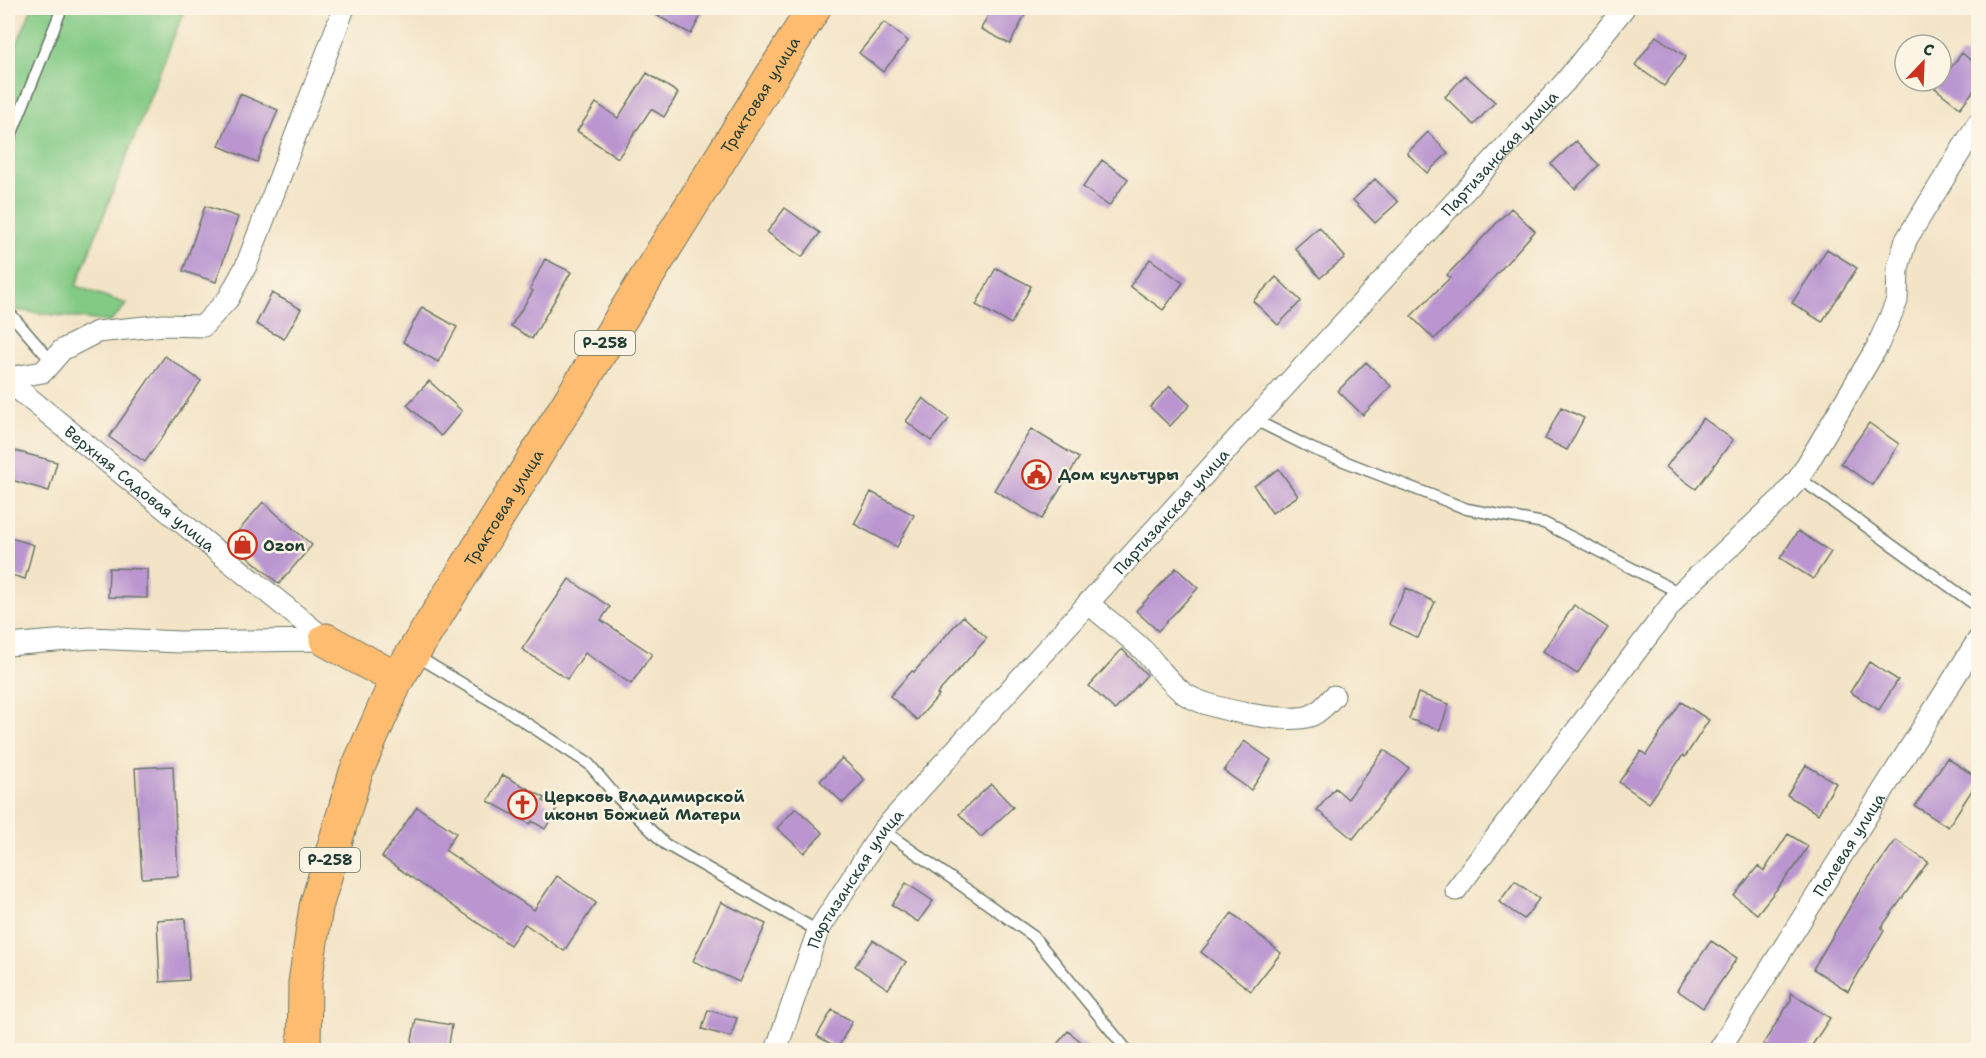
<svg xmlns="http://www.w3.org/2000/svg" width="1986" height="1058" viewBox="0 0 1986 1058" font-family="'Shantell Sans',sans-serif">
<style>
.green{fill:#83ca85;stroke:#51845c;stroke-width:1.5}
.building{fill:#ba95d0}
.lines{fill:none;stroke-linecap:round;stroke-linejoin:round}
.lane-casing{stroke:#697767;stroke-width:13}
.street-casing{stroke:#697767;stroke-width:23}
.highway-casing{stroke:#697767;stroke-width:35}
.lane{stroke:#fff;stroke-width:10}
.street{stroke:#fff;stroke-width:21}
.highway{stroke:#febc70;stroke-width:33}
.labels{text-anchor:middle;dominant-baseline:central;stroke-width:5;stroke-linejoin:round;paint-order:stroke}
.shield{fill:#fcf5e5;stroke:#617469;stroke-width:1.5}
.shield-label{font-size:15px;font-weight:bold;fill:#1f3d34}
.street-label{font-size:16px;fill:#1f3d34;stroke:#fcf5e5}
.poi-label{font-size:16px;font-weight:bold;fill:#1f3d34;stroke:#fcf5e5;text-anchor:start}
</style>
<rect width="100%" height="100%" fill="#fcf5e5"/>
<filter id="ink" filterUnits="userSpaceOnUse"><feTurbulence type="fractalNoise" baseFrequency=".0167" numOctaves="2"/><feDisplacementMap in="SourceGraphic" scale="12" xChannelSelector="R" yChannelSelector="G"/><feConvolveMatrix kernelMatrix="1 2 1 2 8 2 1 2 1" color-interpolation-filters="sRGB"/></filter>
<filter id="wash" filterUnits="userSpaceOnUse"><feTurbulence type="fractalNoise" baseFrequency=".008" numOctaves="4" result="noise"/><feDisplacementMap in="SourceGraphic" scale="24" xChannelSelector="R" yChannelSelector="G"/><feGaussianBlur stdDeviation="1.35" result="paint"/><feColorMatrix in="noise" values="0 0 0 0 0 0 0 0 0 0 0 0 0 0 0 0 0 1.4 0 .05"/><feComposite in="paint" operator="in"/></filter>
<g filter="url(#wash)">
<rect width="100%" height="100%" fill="#f3e4c7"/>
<!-- green -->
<path class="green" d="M32 8H185L76 286 127 304 110 322 8 309V65Z"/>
<g id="blocks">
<!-- building -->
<path class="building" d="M643 8H705L691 34Z
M992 8H1015L1026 13 1010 44 981 29Z
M884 22 908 41 883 72 859 53Z
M1656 36 1686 57 1664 86 1635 65Z
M1962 53 1978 66V85L1960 108 1935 88Z
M647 73 678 93 664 117 651 109 618 158 577 131 596 103 618 118Z
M1465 75 1495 102 1474 125 1445 97Z
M240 94 278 110 257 162 219 146Z
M1428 132 1448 153 1427 173 1407 153Z
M1576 141 1599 165 1575 189 1551 164Z
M1102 160 1128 179 1109 206 1083 187Z
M1375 179 1398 202 1375 223 1353 200Z
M205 206 238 217 216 282 183 271Z
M785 208 820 233 802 257 767 232Z
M1511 208 1535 231 1463 312 1434 339 1411 316 1450 278 1447 275Z
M1319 227 1345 257 1320 278 1295 248Z
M1827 249 1857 268 1822 322 1792 303Z
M545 259 571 272 532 339 511 326 533 291 530 289Z
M1150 259 1183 283 1163 310 1130 286Z
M996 268 1031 286 1011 324 976 305Z
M1276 277 1301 301 1278 325 1253 301Z
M272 293 301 309 284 339 256 324Z
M422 307 457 327 438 362 403 342Z
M165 356 201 381 145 462 109 437Z
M1366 362 1391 386 1363 415 1338 391Z
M429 381 462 411 441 436 407 405Z
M1170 386 1190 405 1170 426 1150 407Z
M923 398 949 419 931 441 906 421Z
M1561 407 1584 418 1567 450 1545 439Z
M1703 418 1733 440 1696 489 1666 467Z
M1869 423 1899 444 1872 485 1841 463Z
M1031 429 1079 458 1042 519 994 490Z
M15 451 57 462 49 491 8 479Z
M1279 469 1298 496 1272 513 1254 486Z
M871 492 914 515 897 547 854 524Z
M263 502 312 545 279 584 230 541Z
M1798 531 1831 552 1813 579 1780 558Z
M8 537 34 545 25 579 8 574Z
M109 568 147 569V598L108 597Z
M1176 568 1198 588 1158 631 1136 611Z
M569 579 610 607 601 620 652 654 631 684 585 653 567 679 522 649Z
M1406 588 1435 602 1418 638 1389 624Z
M1574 605 1608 628 1577 674 1543 651Z
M963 616 987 638 937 694 939 695 917 720 890 696 912 671 914 672Z
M1122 649 1147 675 1115 710 1089 686Z
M1869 662 1898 680 1879 710 1850 692Z
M1418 693 1449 704 1440 730 1409 719Z
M1681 702 1709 720 1685 757 1683 755 1649 803 1619 782 1641 751 1646 755Z
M1244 741 1271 760 1251 790 1224 771Z
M1384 750 1409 768 1353 839 1317 810 1335 788 1348 799Z
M842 758 865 780 843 803 820 781Z
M1947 758 1978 778V781L1948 827 1915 806Z
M1806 765 1836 783 1818 814 1787 795Z
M173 766 178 876 142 878 135 768Z
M503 775 545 798 543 801 557 808 545 829 532 821 530 824 488 801Z
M991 784 1013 807 981 837 959 814Z
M417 807 456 833 445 850 534 910 557 876 596 903 564 951 525 924 510 945 382 857Z
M796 808 823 833 804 853 777 828Z
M1788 834 1808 846 1793 870H1792L1757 914 1734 896 1758 866 1764 871Z
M1896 840 1928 862 1881 928 1884 930 1848 991 1813 969 1860 890Z
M1515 881 1539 899 1524 919 1499 902Z
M906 883 933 901 918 922 892 905Z
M721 902 766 924 739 982 693 961Z
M1232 913 1281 953 1251 991 1201 952Z
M185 918 189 980 160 982 157 920Z
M873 940 906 962 888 989 855 966Z
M1711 941 1737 958 1703 1008 1677 990Z
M1791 993 1830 1018 1809 1050H1773L1763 1044 1791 1000Z
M708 1010 737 1018 731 1037 702 1029Z
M832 1010 852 1021 838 1048 817 1036Z
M416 1019 452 1025 448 1050H437L411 1046Z
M1068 1031 1091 1050H1052Z"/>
</g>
</g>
<g filter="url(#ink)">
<use href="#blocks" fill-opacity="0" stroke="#697767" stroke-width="1.5"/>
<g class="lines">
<defs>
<path id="lane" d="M8 143 62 8
M8 311 52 362
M1255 420 1313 449 1467 509 1544 523 1680 593
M1799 478 1978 607
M415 655 503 708 589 764 616 796 665 844 818 931
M883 830 1033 936 1127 1050"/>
<g id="street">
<path d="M8 378 43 372 62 350 97 332 164 325 203 326 228 299 246 266 344 8"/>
<path id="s1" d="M8 381 326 640"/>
<path d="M1088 603C1106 619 1126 634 1144 651 1157 665 1169 683 1185 694 1207 709 1285 724 1310 716 1319 713 1328 703 1334 696"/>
<path d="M8 645 91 638 180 642 326 640"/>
<path d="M1456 890 1680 593 1781 499 1799 478 1877 347 1897 301 1898 268 1906 240 1978 123"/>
<path id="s2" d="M776 1050 818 931 883 830 1232 444 1565 82 1624 8"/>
<path id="s3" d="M1719 1050 1978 640"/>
</g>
<g id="highway">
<path d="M326 640 397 679"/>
<path id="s4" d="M304 1050 305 983 316 907 356 772 397 679 814 8"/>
</g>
</defs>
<!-- lane casing -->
<use href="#lane" class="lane-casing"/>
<!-- street casing -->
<use href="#street" class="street-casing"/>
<!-- highway casing -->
<use href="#highway" class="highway-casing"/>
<!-- lane -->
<use href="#lane" class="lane"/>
<!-- street -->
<use href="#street" class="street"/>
<!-- highway -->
<use href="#highway" class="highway"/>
</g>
</g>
<!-- icons -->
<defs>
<symbol id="civic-ring" viewBox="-11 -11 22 22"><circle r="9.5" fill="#fcf5e5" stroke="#c8321e" stroke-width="1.5"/><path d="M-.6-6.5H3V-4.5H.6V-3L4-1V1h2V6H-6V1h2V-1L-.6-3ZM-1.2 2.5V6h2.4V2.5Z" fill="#c8321e"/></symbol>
<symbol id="shop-ring" viewBox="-11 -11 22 22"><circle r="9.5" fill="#fcf5e5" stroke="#c8321e" stroke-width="1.5"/><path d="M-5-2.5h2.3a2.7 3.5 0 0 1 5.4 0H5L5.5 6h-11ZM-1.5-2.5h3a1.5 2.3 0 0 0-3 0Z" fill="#c8321e"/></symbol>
<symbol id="church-ring" viewBox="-11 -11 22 22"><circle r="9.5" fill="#fcf5e5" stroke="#c8321e" stroke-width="1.5"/><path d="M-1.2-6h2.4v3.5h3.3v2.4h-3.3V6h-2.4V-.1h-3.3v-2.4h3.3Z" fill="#c8321e"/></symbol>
</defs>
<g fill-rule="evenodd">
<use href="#civic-ring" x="1020" y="458" width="33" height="33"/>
<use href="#shop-ring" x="226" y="528" width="33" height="33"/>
<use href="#church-ring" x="506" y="788" width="33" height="33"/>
</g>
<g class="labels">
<!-- shield labels -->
<g class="shield">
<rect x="575" y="331" width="60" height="24" rx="4.5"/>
<rect x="300" y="848" width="60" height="24" rx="4.5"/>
</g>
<g class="shield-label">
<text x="605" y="343">Р-258</text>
<text x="330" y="860">Р-258</text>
</g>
<!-- street labels -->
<g class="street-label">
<text stroke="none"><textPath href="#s4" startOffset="1074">Трактовая улица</textPath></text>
<text stroke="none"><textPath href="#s2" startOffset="1162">Партизанская улица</textPath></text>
<text stroke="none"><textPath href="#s1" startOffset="170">Верхняя Садовая улица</textPath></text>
<text stroke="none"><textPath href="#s4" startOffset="588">Трактовая улица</textPath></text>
<text stroke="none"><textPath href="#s2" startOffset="676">Партизанская улица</textPath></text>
<text stroke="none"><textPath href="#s3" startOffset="243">Полевая улица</textPath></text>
<text stroke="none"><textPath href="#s2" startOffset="190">Партизанская улица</textPath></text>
</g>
<!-- poi labels -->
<g class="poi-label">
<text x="1058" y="474">Дом культуры</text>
<text x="263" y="545">Ozon</text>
<text x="544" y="796">Церковь Владимирской<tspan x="544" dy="18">иконы Божией Матери</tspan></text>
</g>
</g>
<!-- margin -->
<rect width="1986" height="1058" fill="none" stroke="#fcf5e5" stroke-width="30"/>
<!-- north arrow -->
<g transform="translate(1923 63) rotate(23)"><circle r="28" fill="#fcf5e5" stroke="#a4ab9e" stroke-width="1.5"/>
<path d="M0-4.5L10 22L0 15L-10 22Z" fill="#c8321e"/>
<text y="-9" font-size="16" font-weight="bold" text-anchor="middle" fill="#1f3d34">С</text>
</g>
</svg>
